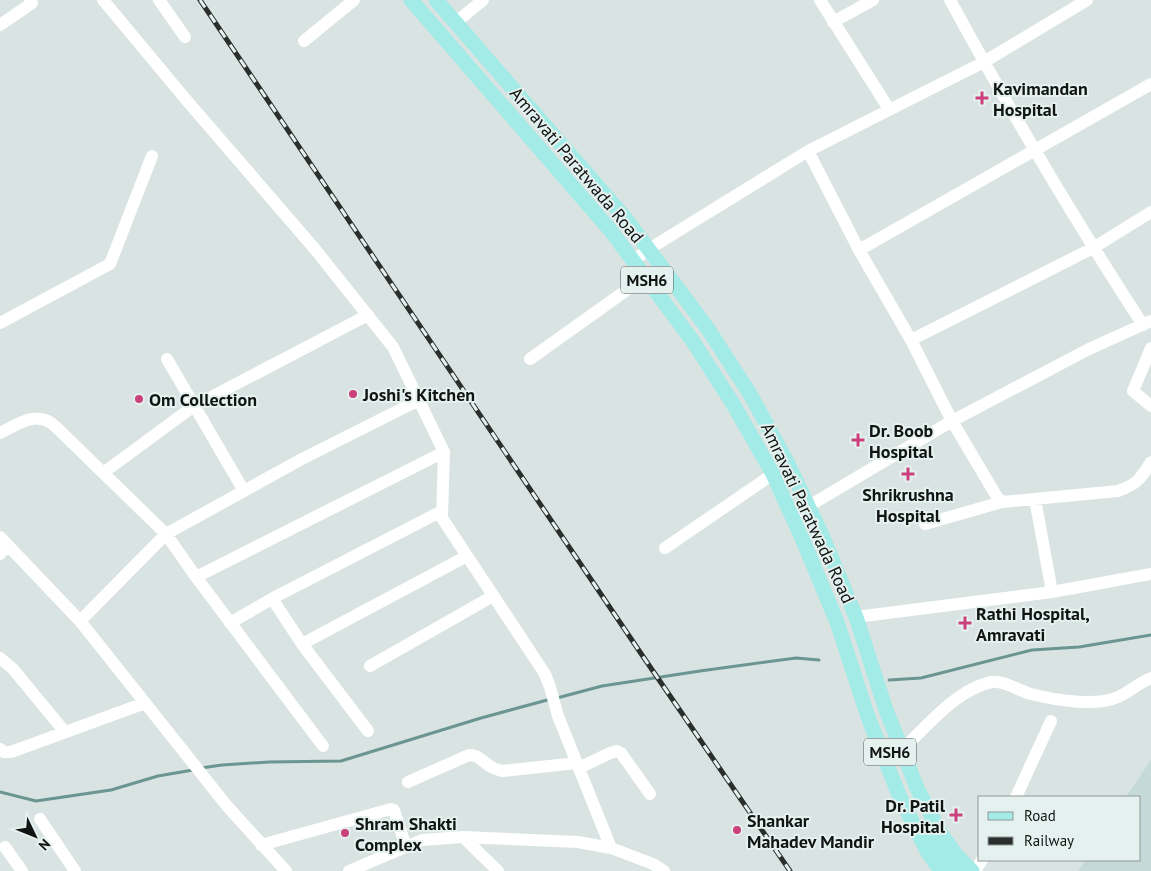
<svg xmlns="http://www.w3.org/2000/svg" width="1151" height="871" viewBox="0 0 1151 871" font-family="'PT Sans',sans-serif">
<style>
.built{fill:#c5dad8}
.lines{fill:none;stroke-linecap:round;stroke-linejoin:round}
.stream{stroke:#6b9591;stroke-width:3}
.minor{stroke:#fff;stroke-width:12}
.major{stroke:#a3ebe6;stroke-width:15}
.rail-casing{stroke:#2a2f2e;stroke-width:5}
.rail{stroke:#e5f1ef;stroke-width:3;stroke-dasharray:9;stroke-linecap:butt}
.poi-dot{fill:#ca417c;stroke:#e5f1ef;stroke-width:2}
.labels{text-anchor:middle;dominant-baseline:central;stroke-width:4;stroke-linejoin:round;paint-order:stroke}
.shield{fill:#e5f1ef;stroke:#505655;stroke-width:1}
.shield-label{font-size:16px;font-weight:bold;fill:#101413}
.poi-label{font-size:18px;font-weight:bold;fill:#101413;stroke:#e5f1ef;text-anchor:start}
.street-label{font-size:18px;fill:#101413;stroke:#e5f1ef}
</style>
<rect width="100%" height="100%" fill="#d8e3e2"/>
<!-- built -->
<path class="built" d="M1151 760V871H1078L1086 860H1140V797H1126Z"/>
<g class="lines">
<!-- stream -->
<path class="stream" d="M889 680 921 678 1032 650 1079 647 1151 635
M557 698 602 686 700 671 796 658 819 660
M201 768 222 765 269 762 341 761 481 718 551 699
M0 792 36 801 111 790 158 776 193 770"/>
<!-- minor -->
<path class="minor" d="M103 0 188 102 314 248 393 347 444 452 442 518 545 674 550 687 558 716 611 848
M159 0 185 37
M820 0 889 109
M950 0C1010 111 1074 219 1143 325
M833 22 873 0
M455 23 483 0
M0 25 32 3 30 0
M304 41 354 0
M808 151 859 250 911 340 952 421 997 497 1002 502 1118 491C1138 484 1140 479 1151 462
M859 250 1151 84
M633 261 649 249 808 151 984 62 1087 0
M0 323 110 264 152 156
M911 340 1093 248 1151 212
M1151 348 1133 391 1151 406
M167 359 244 491
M530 359 645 277
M0 433C18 424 38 409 56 427L166 534 196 577 323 746
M103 473 194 406 368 315
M1035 499 1052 592
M792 516 952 421 1089 349 1151 321
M925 524 1002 502
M0 537 80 621 227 806 286 871
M665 548 773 474
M0 554 8 545
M196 577 444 452
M856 617 1052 592 1151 574
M80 621 166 534 300 460 419 400
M230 623 275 597
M302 644 467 556
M0 658 13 669 65 732
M370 666 493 596
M368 731 302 644 273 600V598L442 511
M0 749 4 752H11L145 703
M902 750C926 727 958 688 992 682 1004 680 1019 691 1031 694 1055 700 1095 707 1118 697 1129 692 1139 683 1151 678
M579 768 610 753 617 751 621 753 650 794
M408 782 469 755C478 755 480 759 487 764 491 768 496 769 502 771L577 763
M1016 797 1051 721
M40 819 75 871
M463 837 498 871
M261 845 391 809 394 810 406 847
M5 847 22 871
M349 871 422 840 463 837 578 842 611 848 653 864 664 871
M975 871 982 860"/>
<!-- major -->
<path class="major" d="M411 0 611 231 692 340 733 404 773 474 804 543 837 622 868 717 899 795 927 851 941 871
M436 0 626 219 708 329 750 394 787 462 822 535 856 617 886 710 917 788 940 832 957 856 972 871
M924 828 944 857 956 871"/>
<defs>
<path id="rail" d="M200 0 642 655 790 871"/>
</defs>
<!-- rail casing -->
<use href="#rail" class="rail-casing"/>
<!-- rail -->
<use href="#rail" class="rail"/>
</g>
<!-- markers -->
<g class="poi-dot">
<path d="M979.5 90.5h5v5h5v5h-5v5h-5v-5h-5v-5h5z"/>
<circle cx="353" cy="394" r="5"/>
<circle cx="139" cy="399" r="5"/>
<path d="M855.5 432.5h5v5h5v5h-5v5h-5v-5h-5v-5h5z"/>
<path d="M905.5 466.5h5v5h5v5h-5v5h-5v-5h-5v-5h5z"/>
<path d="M962.5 615.5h5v5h5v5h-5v5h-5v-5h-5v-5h5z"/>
<path d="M953.5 807.5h5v5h5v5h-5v5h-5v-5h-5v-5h5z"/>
<circle cx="737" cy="830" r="5"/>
<circle cx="345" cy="833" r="5"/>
</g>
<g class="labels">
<!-- shield labels -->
<g class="shield">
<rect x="621" y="266.5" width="52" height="27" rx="4"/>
<rect x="864" y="738.5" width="52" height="27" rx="4"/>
</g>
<g class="shield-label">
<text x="647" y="280">MSH6</text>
<text x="890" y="752">MSH6</text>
</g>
<!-- poi labels -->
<g class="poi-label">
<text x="993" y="88">Kavimandan<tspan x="993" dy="21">Hospital</tspan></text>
<text x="363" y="394">Joshi's Kitchen</text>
<text x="149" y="399">Om Collection</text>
<text x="869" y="430">Dr. Boob<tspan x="869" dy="21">Hospital</tspan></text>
<text x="908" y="494" text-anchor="middle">Shrikrushna<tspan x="908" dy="21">Hospital</tspan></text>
<text x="976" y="613">Rathi Hospital,<tspan x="976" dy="21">Amravati</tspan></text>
<text x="945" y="805" text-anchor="end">Dr. Patil<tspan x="945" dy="21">Hospital</tspan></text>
<text x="747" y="820">Shankar<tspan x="747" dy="21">Mahadev Mandir</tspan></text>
<text x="355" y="823">Shram Shakti<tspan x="355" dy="21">Complex</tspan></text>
</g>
<!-- street labels -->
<g class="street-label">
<text transform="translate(577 165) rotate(50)">Amravati Paratwada Road</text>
<text transform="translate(808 513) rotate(65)">Amravati Paratwada Road</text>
</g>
</g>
<!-- legend -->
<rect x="978" y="796" width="162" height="65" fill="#e5f1ef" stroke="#909997"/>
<rect x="988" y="812" width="25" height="8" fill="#a3ebe6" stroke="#909997"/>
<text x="1024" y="821" font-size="15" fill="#101413">Road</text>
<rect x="988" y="837" width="25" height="8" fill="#2a2f2e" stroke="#909997"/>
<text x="1024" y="846" font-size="15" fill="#101413">Railway</text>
<!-- north arrow -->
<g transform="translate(35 836) rotate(133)" stroke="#e5f1ef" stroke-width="4" paint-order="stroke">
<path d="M0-4L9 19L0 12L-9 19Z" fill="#101413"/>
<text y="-8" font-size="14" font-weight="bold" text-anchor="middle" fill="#101413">N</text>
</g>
</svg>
